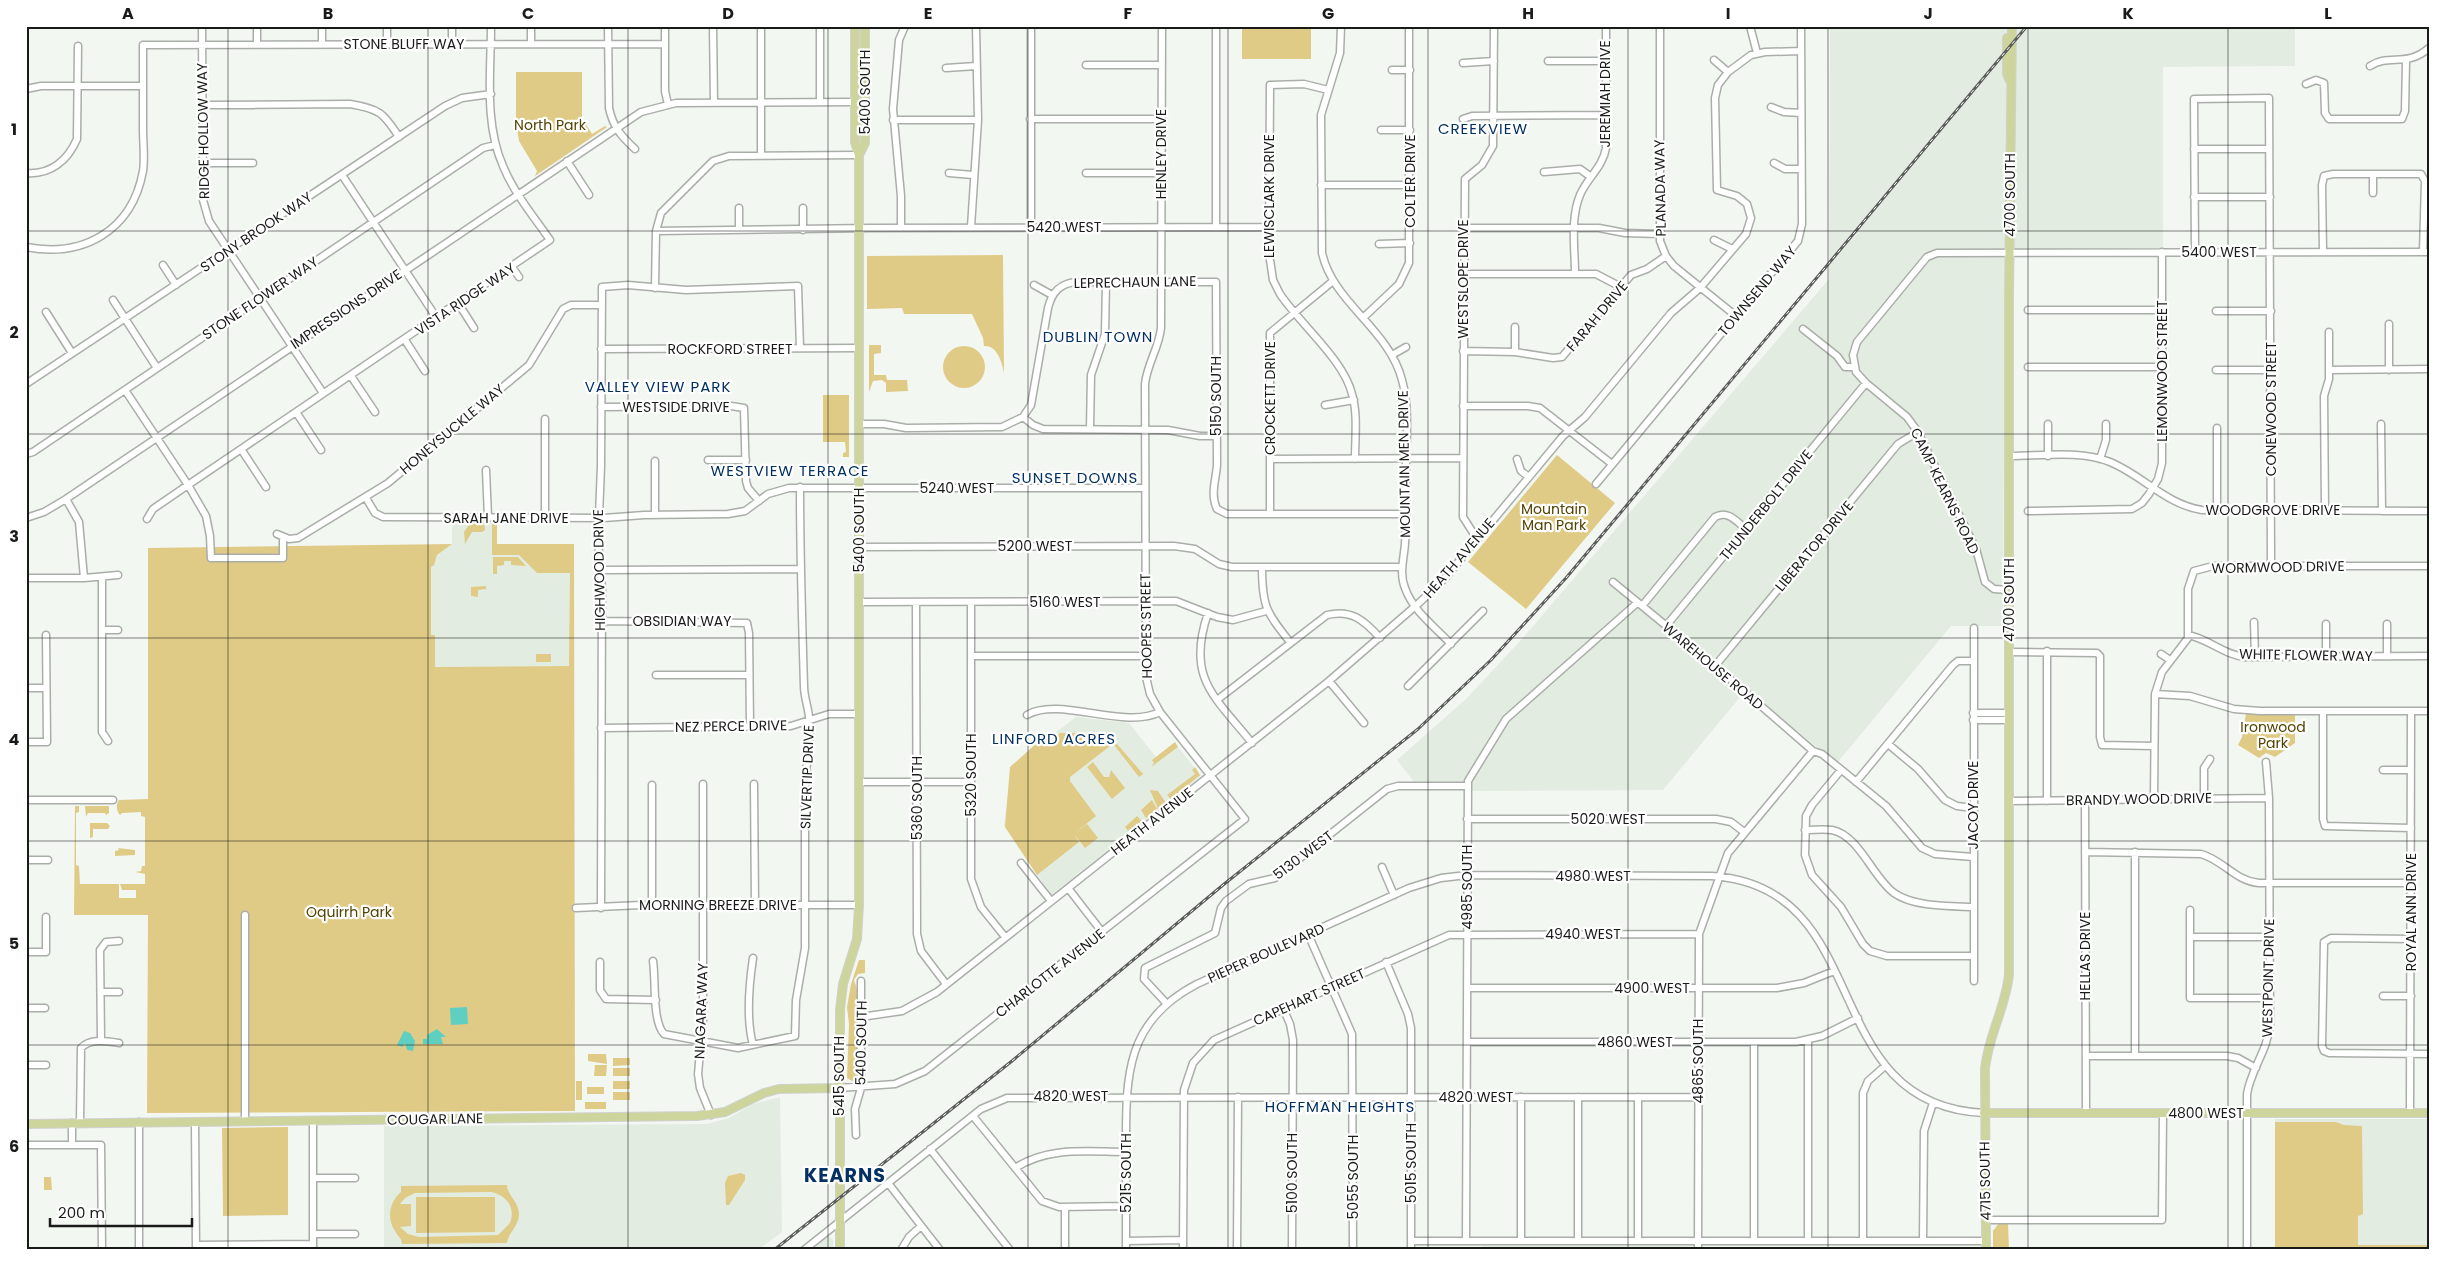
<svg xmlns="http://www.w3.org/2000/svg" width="2455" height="1276" viewBox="0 0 2455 1276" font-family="Poppins,sans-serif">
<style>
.built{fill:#e3ece1}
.green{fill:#e0cb86;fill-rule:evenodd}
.water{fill:#5fcfc2}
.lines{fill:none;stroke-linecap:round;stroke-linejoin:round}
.minor-casing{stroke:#aaaea9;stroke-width:9}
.major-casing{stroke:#d1d1d1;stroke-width:10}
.minor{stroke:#fff;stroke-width:6}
.major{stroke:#cdd59d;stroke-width:8}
.rail-casing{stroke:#595c59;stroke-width:3}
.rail{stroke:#fff;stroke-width:1;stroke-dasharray:4;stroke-linecap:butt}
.grid{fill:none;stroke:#191b19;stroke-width:1;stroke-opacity:0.55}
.labels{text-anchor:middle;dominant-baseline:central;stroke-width:4.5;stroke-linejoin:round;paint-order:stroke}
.street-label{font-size:14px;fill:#191b19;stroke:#fff}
.park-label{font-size:14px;fill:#534200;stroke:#fff}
.neighbourhood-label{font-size:15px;letter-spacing:1px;fill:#023062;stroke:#fff}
.district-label{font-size:19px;font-weight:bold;letter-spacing:1px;fill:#023062;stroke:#fff}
.neatline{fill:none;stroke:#191b19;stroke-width:2}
.grid-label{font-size:16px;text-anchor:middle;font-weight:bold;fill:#191b19}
</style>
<rect width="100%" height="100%" fill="#f3f7f2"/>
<!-- built -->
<path class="built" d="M1830 26H2295V66L2163 67V248L2005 250 2003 626H1951L1837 763 1746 690 1663 790 1472 791 1471 785 1415 783 1397 760 1466 699 1522 639 1829 279Z
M452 520H497V544H574V728L431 729V545L452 544Z
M1076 717 1129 723 1156 757 1175 743 1201 776 1051 895 1004 826 1011 766Z
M780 1097 782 1232 758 1250H384V1126L707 1124 729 1118 753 1104Z
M2275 1119H2429V1250H2275Z
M828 1236 833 1240V1250H812Z
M1482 1246H1692V1250H1482Z"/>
<!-- green -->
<path class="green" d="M1242 26H1311V59H1242Z
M516 72H582V118L592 134 605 126 607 127 535 176 537 171 519 141 516 123Z
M1003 255 1004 373C1002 362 997 345 984 346L983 338 972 314H904L902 308 867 309V256Z
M869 345H881V353L874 354V375H886L887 380H907L908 391 886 392V383L882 380 873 381 869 392Z
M943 367a21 21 0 1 1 42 0a21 21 0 1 1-42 0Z
M823 395H849V457H843V453L846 452 845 442H823Z
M1557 455 1615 503 1526 609 1468 562Z
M471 522H484L485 530 482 532H472L465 544 464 532Z
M494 522H497V544H574L575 1111 147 1113 148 915H74L75 806H79V812L76 813V865L79 866 80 884H119V898H136V890H122L120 884H145V874L135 872 141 871 142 866H145V817L141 816V812L122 813 120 815C116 811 116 804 119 800L148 799V548L452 544 437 555 434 565 431 567V635H435V667L569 666 570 573H537L519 555H492V524Z
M518 557 526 566 511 565V561H504V565L497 566V574H493V557Z
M486 586V589L478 590V597L471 596V587Z
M536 654H551V662H536Z
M2246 714 2295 715V743L2275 757 2266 753 2259 758 2238 745 2242 737Z
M1060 733H1081L1083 738 1092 733H1111L1114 743 1070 777V781L1096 816 1074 834 1087 824 1098 838 1085 848 1074 834 1079 842 1037 875 1005 827 1010 767 1037 743 1042 741 1052 742Z
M1175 742 1178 747 1151 767 1154 763 1152 760Z
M1117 744 1143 774 1139 777 1114 745Z
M1093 762 1104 777H1109L1111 770 1125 788 1112 799 1087 767Z
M1195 767 1200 775 1171 799 1167 795 1195 774 1192 770Z
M1150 790 1158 791 1166 803 1158 809Z
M1152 800 1157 809 1146 818 1141 810Z
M85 806H109V813L106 815 105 813H88L86 817Z
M1137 816 1142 821 1128 831 1125 827Z
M107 823 110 826 108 829H93V837L90 838V823Z
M118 848 135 850V855L115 856V851L119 850Z
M859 960H865V973L858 974 854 980 857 989V1079L854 1082 847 1078 849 1024 847 1007 851 984Z
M588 1054H606L607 1064 588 1061Z
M613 1058H630V1065L613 1066Z
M595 1065H607L606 1076H594Z
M613 1068H630V1076H613Z
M576 1081H582V1100H576Z
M613 1081H630V1089H613Z
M587 1087H604V1094H587Z
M613 1092H630V1100H613Z
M585 1102H606V1109H585Z
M2275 1122H2336L2344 1125 2362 1126 2363 1214 2358 1216V1245H2429V1250H2275Z
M288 1127V1215L223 1216 222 1128Z
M741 1173 745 1175V1180L729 1205H726L725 1183 728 1176Z
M44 1177H51L52 1190H44Z
M507 1185C507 1195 519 1202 519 1214 519 1226 508 1233 507 1243L402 1244C402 1238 398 1237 395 1231 386 1218 390 1201 401 1192V1186ZM491 1192C506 1195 516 1207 510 1223L498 1235 419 1237 408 1234 400 1227 411 1226V1204H400L405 1198 415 1193Z
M416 1197H495V1232L416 1233Z
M1999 1223H2008L2009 1250H1993V1231Z
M1523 1247H1575V1250H1523Z"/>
<!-- water -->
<path class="water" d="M467 1007 468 1024 451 1025 450 1008Z
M437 1029 446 1037H441L443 1044H423V1039H427V1035Z
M404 1031 410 1033 415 1041 413 1051 407 1050 405 1043 402 1047 397 1045Z"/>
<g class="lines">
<defs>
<path id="minor" d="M202 26 203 200 209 221 323 393
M387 26V44
M531 26V44
M608 26 609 108C613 127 621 136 635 149
M665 26V91L668 105
M713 26 714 103
M761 26V156
M820 26V102
M1031 26V227
M1341 26 1340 53 1321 115 1322 253C1333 303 1389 329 1402 380 1410 409 1406 441 1406 471 1406 495 1407 520 1405 543 1404 559 1399 573 1405 588 1413 611 1435 627 1451 644
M1660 26V241L1666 256 1674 266 1736 316
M1750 26 1757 53
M257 44V26
M322 44V26
M452 44V26
M1714 60 1728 72
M1548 61H1606
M1463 63 1494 61
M1086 65H1161
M2370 66C2390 53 2406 68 2429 48
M946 68 976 66
M1392 70H1410
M2306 84 2316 80 2324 83 2325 113 2329 119H2402L2405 111 2406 61
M26 89 41 86H143
M1328 90 1304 84 1270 85 1269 253 1273 280 1280 294C1300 324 1344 360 1352 394 1358 414 1355 438 1355 459
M203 105 350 104C379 109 383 112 399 137
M1771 107 1784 112 1801 113
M1030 119H1161
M1463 119 1472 116 1606 115
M893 120H978
M1381 130H1410
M2194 149H2269
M567 161 589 195
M203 163H253
M1774 163 1785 169H1801
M1544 172 1580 169 1591 177
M26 173C51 175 68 160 77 139L78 46
M949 173 973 175
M1086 173H1161
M2373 174V193
M342 175 436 317
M1321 185H1410
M2194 197H2270
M803 208V230
M901 227V196L893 109 899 40 905 26
M971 227 978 120 976 26
M1216 227V26
M1463 228H1599L1625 233 1659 234
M739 230V208
M656 231 871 228 1269 227
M1714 240 1732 249
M1379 244 1410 243
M26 247C83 258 132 231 143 171 145 158 143 143 143 129 143 101 143 73 143 45L665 44
M2323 252 2322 185 2324 176 2333 174H2421L2425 181 2423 252
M2195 253 2194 99 2269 98 2271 566
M163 265 176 285
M512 267 519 277
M1575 273C1575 249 1570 219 1580 195 1587 178 1603 167 1606 148V26
M1463 274H1596L1621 287
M1034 285 1052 295
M655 288 656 231 661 213 713 161 729 156 859 155
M113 300 157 368
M458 303 474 328
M2028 310H2162
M2216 311H2271
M46 312 72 353
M1364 317 1399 284 1409 263V26
M2389 324V370
M1803 329 1837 356 1845 367H1854
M405 340 425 371
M601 349 859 348
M1463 351 1515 352 1553 358 1562 357 1631 275 1647 269 1666 256
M1515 352V327
M1392 355 1406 347
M2028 367H2162
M2216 370H2271
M2329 370 2429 369
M351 376 375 412
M26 384 445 106 462 98 491 94
M125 390 188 485 206 516 210 536 211 558H283V537
M1325 405 1354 400
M1463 406H1528L1540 408 1612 464
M601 407 731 406 744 408 746 481 748 488 759 501
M296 412 321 450
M1023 417 1033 425 1043 429 1168 430 1200 436H1216
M545 419V517
M859 424H884L906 428 1002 427 1023 417 1031 405 1048 308C1052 292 1060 283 1077 282H1216L1217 465C1216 480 1210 494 1217 509L1227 514H1405
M2048 424V456
M2381 424 2382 511
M2217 428V511
M1090 429 1091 375 1105 334 1106 282
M241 449 266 487
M26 454 33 452 483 148 495 145
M2010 456C2041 456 2080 450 2110 462 2142 475 2167 505 2202 510L2429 511
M1270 459 1463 458
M1517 459 1521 471 1529 477
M2100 459 2106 440V424
M708 460H746
M655 461V515
M486 470 488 517
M1596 484 1798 241 1802 224 1801 26
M366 498 375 513 383 517 604 518 644 515 728 514 745 511 768 494 789 488H1145
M66 499 79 522 84 578
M2028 511 2132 509 2142 503 2149 494 2158 479 2162 463V252
M2325 511 2324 396 2329 379V332
M1270 514V333L1333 281
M26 518 44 512 66 499 641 112 676 103 855 102
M147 519 153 509 188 485 550 240C534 217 514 193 503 166 484 123 491 72 491 26
M277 534 289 539 298 538 388 483 529 365 563 309 571 305H601
M1477 539 1463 517 1465 179 1482 165 1493 146 1494 26
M859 547 1174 546 1195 549 1219 564 1232 567H1401
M1262 567C1262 606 1266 612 1290 642
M602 570 800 569
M102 577V732L108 741
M26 578H84L118 575
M1613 582 1715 666 1813 751 1822 754 1886 806 1922 848 1935 854 1973 857
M2009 590 1994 589 1985 582 1976 549 1918 432 1907 417 1866 383 1856 372 1853 355 1857 342 1927 257 1937 253 2429 252
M859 602 1176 601 1217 617 1233 620 1266 611
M916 602 917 934 921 951 946 984
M971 602V879L981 907 1005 937
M1642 606 1715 517C1728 510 1736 521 1746 529
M1208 613C1186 678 1214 696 1252 743
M602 621 747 623 749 633 750 727
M2254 622 2255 657
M2326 624V656
M2387 624V656
M1666 626 1866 383
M102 630H118
M2188 635C2209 639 2224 655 2245 657L2429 656
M2047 651V801
M2009 652 2097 653 2100 656V737L2102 745 2154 746
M2161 654 2170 660
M971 656H1145
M1715 666 1898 444 1918 432
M656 675H749
M1329 681 1364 723
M1408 686 1483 611
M26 688H46
M2155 694 2190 696 2234 709 2260 711H2429
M1217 700 1327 615C1351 609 1364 620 1380 638
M2323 711V819L2325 826 2411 828
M1973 713H2009
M1027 715C1059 696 1124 730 1160 712
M1973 720H2009
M601 728 791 726 829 714H859
M26 742H47L46 635
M1888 744 1918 769 1945 800 1957 806 1973 808
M1841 770 1812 805 1806 816 1805 855 1812 875 1841 907 1863 944 1870 951 1887 956H1973
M2383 770H2411
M859 782H971
M1856 782 1953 665 1958 661H1973
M703 784V1020L698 1074 700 1088 711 1115
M754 784 755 905
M652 785V905
M2204 798V768L2210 759
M2154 799 2155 694 2162 672 2188 638V589L2194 571 2213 566H2429
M26 800H113
M2085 800 2086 1113
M2009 801 2269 798
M1467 819H1716L1731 822 1744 832
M1805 830C1814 830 1824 829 1832 830 1859 835 1873 878 1894 893 1914 907 1949 906 1973 907
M2085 852 2201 854C2223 860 2235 881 2259 883H2411
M26 860H48
M1021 863 1051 901
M1382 867 1394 895
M1068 888 1102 932
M576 908 641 905H859
M601 908 602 589 598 541 601 466 602 287 628 285 686 290 798 286 800 348
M2190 910V998H2269
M1308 934 1352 1034 1353 1250
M2191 937H2269
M2411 939 2331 938 2324 942 2322 1046 2324 1051 2329 1053 2429 1054
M26 952H46V917
M653 961C656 981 652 1021 664 1034L738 1048 795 1036 796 1000 805 948V778C808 757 811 737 809 717 808 706 804 697 804 686 802 620 800 554 800 487
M600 962V990L606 999 656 1000
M1386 962 1408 1014 1411 1028V1250
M1974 981V628
M1467 988H1777L1804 983 1834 971
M101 992H119
M2383 996H2411
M1167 1004 1144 979 1145 968 1215 933 1221 908 1226 901 1249 884 1275 878 1387 789 1398 786H1467
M26 1008H45
M1283 1008 1290 1024 1293 1040 1292 1250
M861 1017 902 1011 937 992 1329 681 1419 603 1445 578 1563 436 1585 417 1671 313 1700 288 1746 234 1751 218 1747 204 1737 196 1717 190 1715 98 1718 85 1728 72 1751 55 1765 52 1801 51
M101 1041 100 950 106 942 119 941
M1467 1042H1796L1822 1036 1858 1018
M753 1045C746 1019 749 985 753 958
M2086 1056H2227L2238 1058 2256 1068
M2135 1056V852
M26 1065H46
M839 1088 895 1084 925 1071 1245 819 1160 712 1150 694 1146 677 1145 384C1147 364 1159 348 1161 328L1162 26
M1578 1097V1241
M2410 1113 2411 711
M973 1116 1042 1201 1059 1207 1126 1206
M245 1121V915
M139 1122V1250
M195 1122 196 1250
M72 1123V1145
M80 1123 81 1048C90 1038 107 1041 119 1043
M856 1135 855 1109 861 1088V981
M26 1145H101L102 1250
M930 1149 1010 1250
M1015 1168C1049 1146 1087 1152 1126 1152
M313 1178H355
M888 1183 940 1250
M1065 1207V1250
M1986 1220H2162L2163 1113
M313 1234H355
M1126 1241 1183 1240
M1411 1241H1986
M1466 1241 1468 781 1506 719 1637 603
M1521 1241V1097
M1638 1241V1097
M1754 1241V1042
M1808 1241V1040
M1863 1241V1093L1868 1081 1885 1066
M1923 1241 1924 1131 1933 1103
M196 1245 313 1244
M313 1250V1121
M804 1250 981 1109 1007 1098 1698 1097
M901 1250 909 1237 921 1226
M1126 1250C1126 1217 1126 1184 1126 1150 1126 1078 1124 1022 1197 984L1409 888 1441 878 1467 875 1712 876C1878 887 1814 1105 1984 1113
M1183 1250 1184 1090 1193 1063 1214 1040 1449 935 1699 934
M1237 1250 1238 1097
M1698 1250 1699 934 1728 853 1813 751
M2247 1250V1094C2251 1069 2268 1050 2270 1024L2269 798 2266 762"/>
<path id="major" d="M2007 38V74L2010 81
M859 155 865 143V26
M1984 1113H2429
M26 1124 697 1116 725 1112 764 1093 779 1089 839 1088
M840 1250V1010L843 984 857 939 859 905V155L855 142V26
M1986 1250 1985 1069C1988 1036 2006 1007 2009 974V298L2012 26"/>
</defs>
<!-- minor casing -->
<use href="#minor" class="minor-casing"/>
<!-- major casing -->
<use href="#major" class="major-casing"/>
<!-- minor -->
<use href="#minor" class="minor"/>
<!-- major -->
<use href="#major" class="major"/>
<defs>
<path id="rail" d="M774 1250 1012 1061 1223 885 1418 729 1491 660 1566 578 2027 26"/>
</defs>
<!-- rail casing -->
<use href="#rail" class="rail-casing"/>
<!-- rail -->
<use href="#rail" class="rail"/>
</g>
<!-- grid -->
<path class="grid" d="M228 26V1250M428 26V1250M628 26V1250M828 26V1250M1028 26V1250M1228 26V1250M1428 26V1250M1628 26V1250M1828 26V1250M2028 26V1250M2228 26V1250M26 231H2429M26 434H2429M26 638H2429M26 841H2429M26 1045H2429"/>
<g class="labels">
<!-- street labels -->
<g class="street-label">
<text x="404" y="44">STONE BLUFF WAY</text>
<text transform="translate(865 92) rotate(-90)">5400 SOUTH</text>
<text transform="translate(1605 94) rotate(-90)">JEREMIAH DRIVE</text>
<text transform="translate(203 131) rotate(-91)">RIDGE HOLLOW WAY</text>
<text transform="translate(1161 154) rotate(-90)">HENLEY DRIVE</text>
<text transform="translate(1410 181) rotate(-90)">COLTER DRIVE</text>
<text transform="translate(1660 188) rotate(-91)">PLANADA WAY</text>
<text transform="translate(2010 195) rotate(-90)">4700 SOUTH</text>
<text transform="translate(1269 196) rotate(-90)">LEWISCLARK DRIVE</text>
<text x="1064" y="227">5420 WEST</text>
<text transform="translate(256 232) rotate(-34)">STONY BROOK WAY</text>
<text x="2219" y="252">5400 WEST</text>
<text transform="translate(1463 279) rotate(-90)">WESTSLOPE DRIVE</text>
<text transform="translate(1135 282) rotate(-1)">LEPRECHAUN LANE</text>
<text transform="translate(1757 291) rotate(-50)">TOWNSEND WAY</text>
<text transform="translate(260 298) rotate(-34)">STONE FLOWER WAY</text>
<text transform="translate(465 299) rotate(-34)">VISTA RIDGE WAY</text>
<text transform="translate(346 309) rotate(-34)">IMPRESSIONS DRIVE</text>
<text transform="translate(1597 316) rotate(-50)">FARAH DRIVE</text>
<text x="730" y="349">ROCKFORD STREET</text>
<text transform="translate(2162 371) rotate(-90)">LEMONWOOD STREET</text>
<text transform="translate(1216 396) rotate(-90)">5150 SOUTH</text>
<text transform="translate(1270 398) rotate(-90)">CROCKETT DRIVE</text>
<text x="676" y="407">WESTSIDE DRIVE</text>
<text transform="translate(2271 409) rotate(-90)">CONEWOOD STREET</text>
<text transform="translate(452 429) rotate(-40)">HONEYSUCKLE WAY</text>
<text transform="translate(1404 464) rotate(-91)">MOUNTAIN MEN DRIVE</text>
<text x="957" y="488">5240 WEST</text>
<text transform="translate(1945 491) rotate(64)">CAMP KEARNS ROAD</text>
<text transform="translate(1766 505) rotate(-51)">THUNDERBOLT DRIVE</text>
<text x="2273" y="510">WOODGROVE DRIVE</text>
<text x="506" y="518">SARAH JANE DRIVE</text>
<text transform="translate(859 530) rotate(-90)">5400 SOUTH</text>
<text x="1035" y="546">5200 WEST</text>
<text transform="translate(1814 546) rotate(-50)">LIBERATOR DRIVE</text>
<text transform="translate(1459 558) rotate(-49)">HEATH AVENUE</text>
<text transform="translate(2278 567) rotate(-1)">WORMWOOD DRIVE</text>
<text transform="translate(599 570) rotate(-91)">HIGHWOOD DRIVE</text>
<text transform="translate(2009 600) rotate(-90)">4700 SOUTH</text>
<text x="1065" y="602">5160 WEST</text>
<text x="682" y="621">OBSIDIAN WAY</text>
<text transform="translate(1146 626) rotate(-91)">HOOPES STREET</text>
<text transform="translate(2306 655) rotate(1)">WHITE FLOWER WAY</text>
<text transform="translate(1713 666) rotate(40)">WAREHOUSE ROAD</text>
<text transform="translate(731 726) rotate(-1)">NEZ PERCE DRIVE</text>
<text transform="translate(971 775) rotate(-90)">5320 SOUTH</text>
<text transform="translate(807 777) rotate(-88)">SILVERTIP DRIVE</text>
<text transform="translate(917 798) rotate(-90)">5360 SOUTH</text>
<text transform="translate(2139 799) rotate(-1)">BRANDY WOOD DRIVE</text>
<text transform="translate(1973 805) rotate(-90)">JACOY DRIVE</text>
<text x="1608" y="819">5020 WEST</text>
<text transform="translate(1152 821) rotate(-38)">HEATH AVENUE</text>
<text transform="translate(1303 855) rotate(-37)">5130 WEST</text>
<text x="1593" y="876">4980 WEST</text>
<text transform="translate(1467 887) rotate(-90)">4985 SOUTH</text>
<text x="718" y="905">MORNING BREEZE DRIVE</text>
<text transform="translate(2411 912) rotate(-90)">ROYAL ANN DRIVE</text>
<text x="1583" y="934">4940 WEST</text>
<text transform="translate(1266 953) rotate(-24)">PIEPER BOULEVARD</text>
<text transform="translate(2085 956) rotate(-90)">HELLAS DRIVE</text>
<text transform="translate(1050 973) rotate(-38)">CHARLOTTE AVENUE</text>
<text transform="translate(2268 978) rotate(-89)">WESTPOINT DRIVE</text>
<text x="1652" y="988">4900 WEST</text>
<text transform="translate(1309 997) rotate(-24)">CAPEHART STREET</text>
<text transform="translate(701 1011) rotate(-88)">NIAGARA WAY</text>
<text x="1635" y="1042">4860 WEST</text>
<text transform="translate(861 1043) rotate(-89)">5400 SOUTH</text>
<text transform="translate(1698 1061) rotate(-90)">4865 SOUTH</text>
<text transform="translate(839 1076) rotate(-90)">5415 SOUTH</text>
<text x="1071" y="1096">4820 WEST</text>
<text x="1476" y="1097">4820 WEST</text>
<text x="2206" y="1113">4800 WEST</text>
<text transform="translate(435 1119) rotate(-1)">COUGAR LANE</text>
<text transform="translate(1411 1163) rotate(-90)">5015 SOUTH</text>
<text transform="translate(1126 1173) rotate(-90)">5215 SOUTH</text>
<text transform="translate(1292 1173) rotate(-90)">5100 SOUTH</text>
<text transform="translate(1353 1177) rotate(-90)">5055 SOUTH</text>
<text transform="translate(1985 1181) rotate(-91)">4715 SOUTH</text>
</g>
<!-- park labels -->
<g class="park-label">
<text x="550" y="125">North Park</text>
<text x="1554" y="509">Mountain<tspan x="1554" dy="16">Man Park</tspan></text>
<text x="2273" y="727">Ironwood<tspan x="2273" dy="16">Park</tspan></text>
<text x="349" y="912">Oquirrh Park</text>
</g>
<!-- neighbourhood labels -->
<g class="neighbourhood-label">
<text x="1483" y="128">CREEKVIEW</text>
<text x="1098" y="336">DUBLIN TOWN</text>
<text x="658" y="386">VALLEY VIEW PARK</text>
<text x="790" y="470">WESTVIEW TERRACE</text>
<text x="1075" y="477">SUNSET DOWNS</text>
<text x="1054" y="738">LINFORD ACRES</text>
<text x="1340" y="1106">HOFFMAN HEIGHTS</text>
</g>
<!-- district labels -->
<g class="district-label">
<text x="845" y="1175">KEARNS</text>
</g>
</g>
<!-- border -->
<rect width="2455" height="1276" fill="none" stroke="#ffffff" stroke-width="55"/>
<!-- scale -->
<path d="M50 1218v8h142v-8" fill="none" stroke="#191b19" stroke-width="2.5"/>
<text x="58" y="1218" font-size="15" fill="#191b19" stroke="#ffffff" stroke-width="4" paint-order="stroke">200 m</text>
<rect x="28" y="28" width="2400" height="1220" class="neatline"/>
<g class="grid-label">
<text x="128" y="19">A</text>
<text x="328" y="19">B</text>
<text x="528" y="19">C</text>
<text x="728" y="19">D</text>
<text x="928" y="19">E</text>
<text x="1128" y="19">F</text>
<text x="1328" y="19">G</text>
<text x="1528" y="19">H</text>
<text x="1728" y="19">I</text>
<text x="1928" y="19">J</text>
<text x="2128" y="19">K</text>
<text x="2328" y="19">L</text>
<text x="14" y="135">1</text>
<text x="14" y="338">2</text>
<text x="14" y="542">3</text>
<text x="14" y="745">4</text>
<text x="14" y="949">5</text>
<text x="14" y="1152">6</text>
</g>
</svg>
